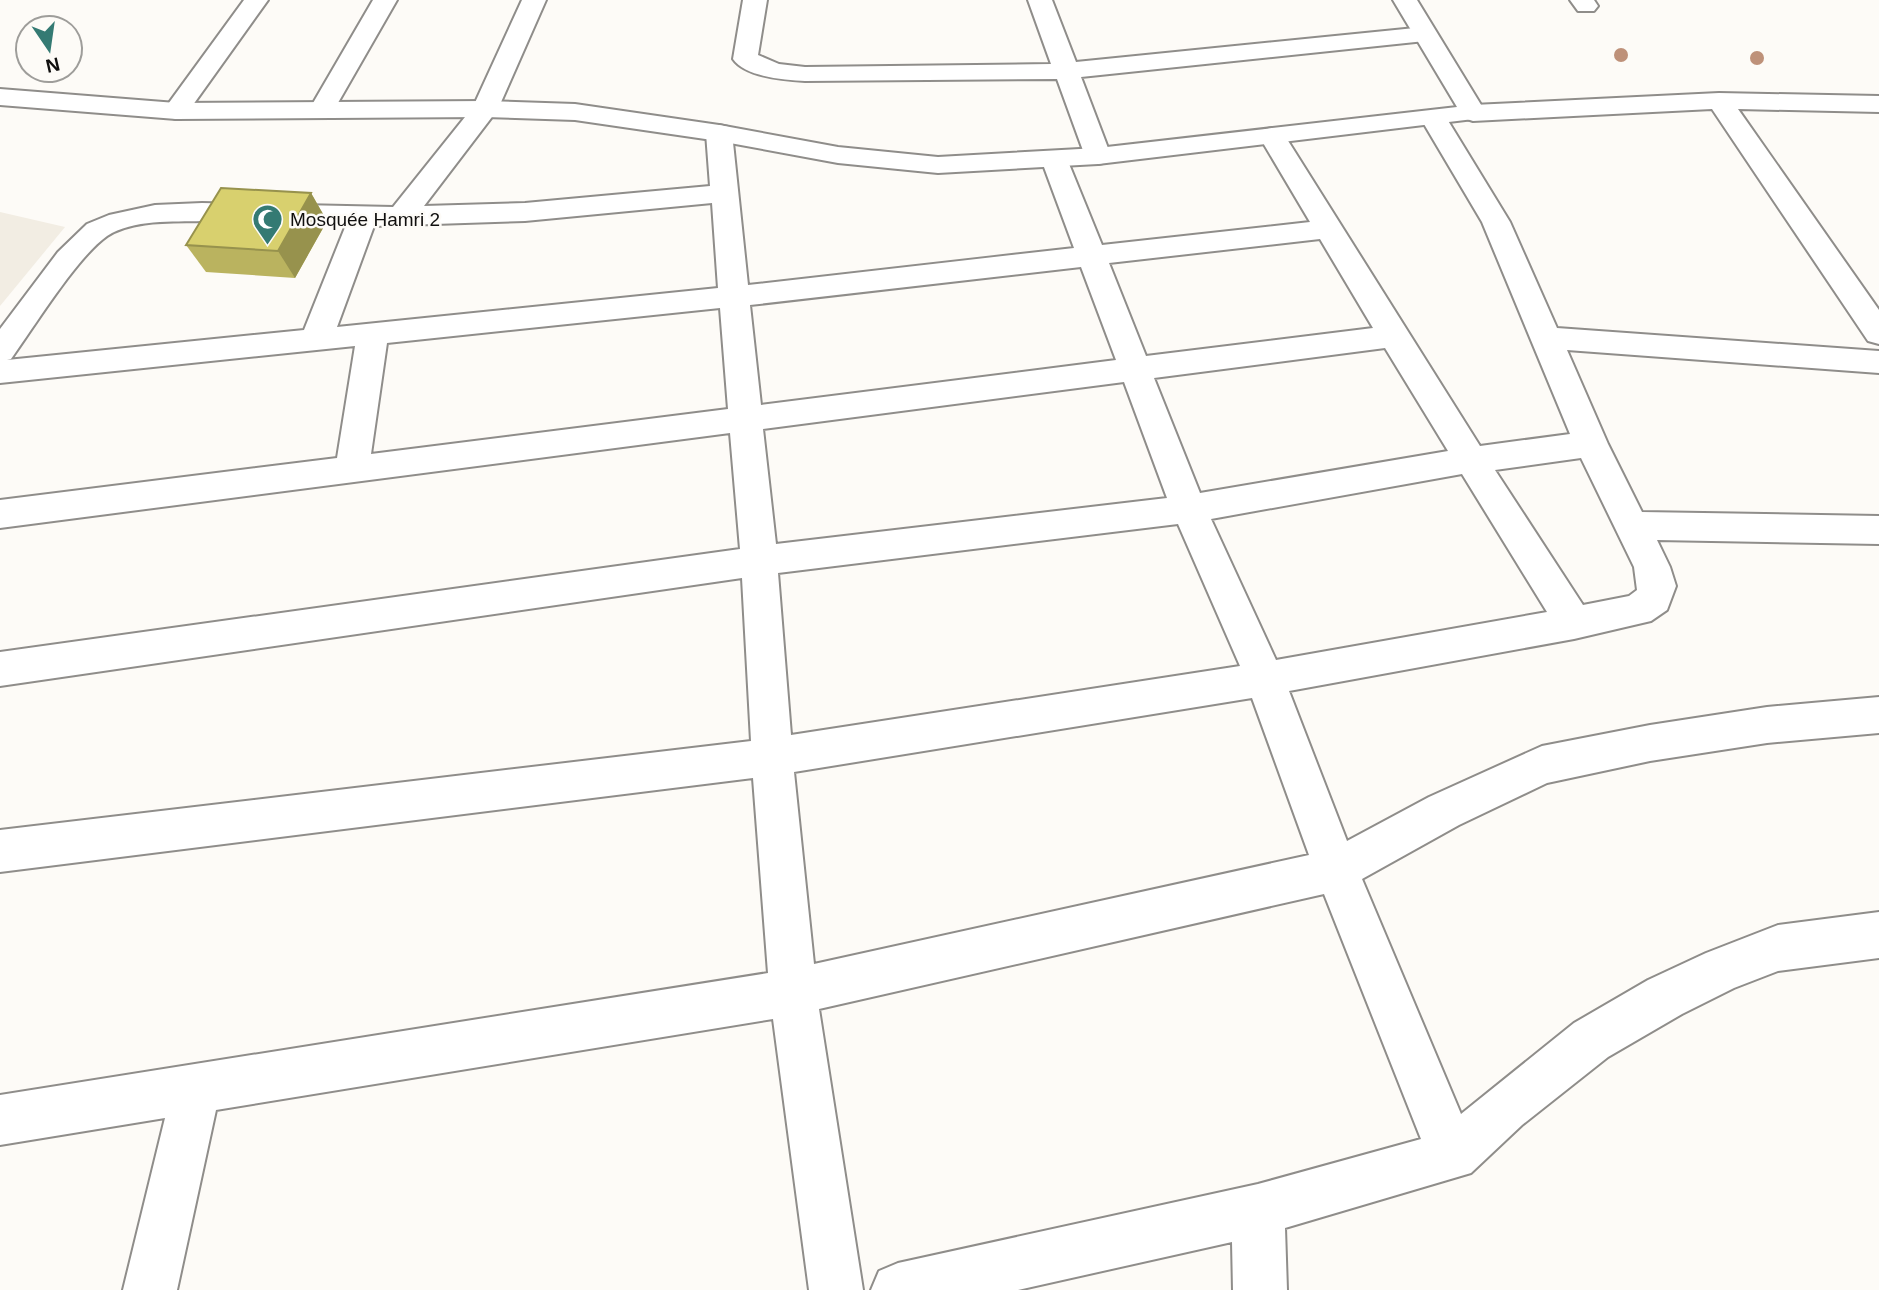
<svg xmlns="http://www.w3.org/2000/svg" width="1879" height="1290" viewBox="0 0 1879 1290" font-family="Helvetica,sans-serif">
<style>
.built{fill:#f2ede3}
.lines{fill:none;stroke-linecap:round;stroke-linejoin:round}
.minor-casing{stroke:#8f8d8a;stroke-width:4}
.tertiary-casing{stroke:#8f8d8a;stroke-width:4}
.minor{fill:#fff;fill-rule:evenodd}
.tertiary{fill:#fff;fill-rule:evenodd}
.tree{fill:#be9179}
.wall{fill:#bab35f}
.shaded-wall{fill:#97924d}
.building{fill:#d8d06e;stroke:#97924d;stroke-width:2}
.labels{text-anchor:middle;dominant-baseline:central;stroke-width:5;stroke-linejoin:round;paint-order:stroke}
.far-poi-label{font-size:19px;fill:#100f0e;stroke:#fdfbf7;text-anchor:start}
</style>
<rect width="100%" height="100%" fill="#fdfbf7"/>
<!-- built -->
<path class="built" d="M0 212 65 227 0 306Z"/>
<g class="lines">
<defs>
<path id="minor" d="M244 0H268L185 116 176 119 167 116 163 111Z
M373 0H397L331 115 322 118 313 115 309 110Z
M522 0H546L498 109 424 206 525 203 710 186 706 133 710 127 719 125 728 127 732 133 748 285 1074 248 1041 159 1044 153 1054 151 1064 153 1067 159 1102 245 1310 222 1259 136 1263 130 1272 128 1281 130 1285 136 1480 446 1570 434 1482 222 1421 119 1425 113 1434 111 1443 113 1447 119 1510 222 1557 328 1879 351V373L1567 350 1608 444 1642 512 1879 516V544L1657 540 1670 567 1676 586 1667 610 1651 621 1574 639 1289 691 1347 841 1429 797 1542 746 1650 725 1767 707 1879 697V733L1767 743 1650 761 1547 783 1459 825 1362 879 1461 1114 1574 1023 1648 980 1706 953 1778 925 1879 912V958L1778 971 1734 988 1682 1014 1608 1057 1522 1125 1471 1173 1285 1228 1287 1290H1233L1232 1242 1018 1290H871L879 1271 898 1263 1258 1184 1421 1139 1324 894 819 1009 863 1290H809L773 1019 216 1110 177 1290H123L165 1118 0 1145V1095L768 973 753 778 0 872V830L751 741 742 578 0 686V652L740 549 730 433 0 528V500L337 458 355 346 0 383V329L58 252 87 224 109 215 155 205 202 203 393 207 473 107ZM712 203 718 288 337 327 374 226 525 221ZM202 221 346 225 304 330 7 360 11 359C34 327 77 257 107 236 133 219 173 222 202 221ZM1320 239 1373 328 1146 356 1109 263ZM1081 267 1116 360 761 405 750 305ZM720 308 728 409 371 454 387 343ZM1385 348 1448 451 1200 493 1154 378ZM1124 382 1167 498 776 544 763 429ZM1581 458 1634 567 1637 590 1629 596 1583 605 1495 470ZM1462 474 1547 612 1276 660 1211 519ZM1178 524 1240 666 791 735 778 573ZM1252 698 1309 855 814 964 794 772Z
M743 0H767L758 55 779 64 805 67 1051 64 1028 0H1052L1076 62 1425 27 1433 29 1437 34 1433 39 1425 41 1081 77 1111 156 1108 162 1098 164 1088 162 1085 156 1057 79 805 81C785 80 745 77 733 59Z
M1570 0H1594L1598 6 1594 11H1578Z
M1719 93 1879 96V112L1738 109 1879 310V344L1868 341 1712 109 1473 121 1464 118 1460 113 1464 108 1473 105Z"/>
<path id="tertiary" d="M1393 0H1417L1486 113 1482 118 1098 164 938 173 838 163 719 141 575 120 485 117 176 119 0 105V89L176 103 485 101 575 104 719 125 838 147 938 157 1098 148 1457 107Z"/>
</defs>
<!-- minor casing -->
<use href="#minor" class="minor-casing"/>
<!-- tertiary casing -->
<use href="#tertiary" class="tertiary-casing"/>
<!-- minor -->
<use href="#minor" class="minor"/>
<!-- tertiary -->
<use href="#tertiary" class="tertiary"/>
</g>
<!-- trees -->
<g class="tree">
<circle cx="1621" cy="55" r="7"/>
<circle cx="1757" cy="58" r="7"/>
</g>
<!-- wall -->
<path class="wall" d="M311 193 327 221 295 278 206 272 186 245Z"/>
<!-- shaded-wall -->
<path class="shaded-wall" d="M311 193 327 221 295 278 278 251Z"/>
<!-- building -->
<path class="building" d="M221 188 311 193 278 251 186 245Z"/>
<!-- icons -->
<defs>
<symbol id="mosque-pin" viewBox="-11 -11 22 30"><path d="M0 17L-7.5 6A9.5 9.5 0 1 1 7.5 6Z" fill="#347a73" stroke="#fdfbf7"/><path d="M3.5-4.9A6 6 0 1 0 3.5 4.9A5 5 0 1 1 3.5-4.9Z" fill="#fff"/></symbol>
</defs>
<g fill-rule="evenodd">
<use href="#mosque-pin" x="250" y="202" width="35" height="47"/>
</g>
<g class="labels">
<!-- far-poi labels -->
<g class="far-poi-label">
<text x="290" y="219">Mosquée Hamri 2</text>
</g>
</g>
<!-- north arrow -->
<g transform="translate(49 49) rotate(167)"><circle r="33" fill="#fdfbf7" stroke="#9e9d9a" stroke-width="2"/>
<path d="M0-5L12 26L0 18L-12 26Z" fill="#347a73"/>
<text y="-10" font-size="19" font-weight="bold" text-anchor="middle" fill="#100f0e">N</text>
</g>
</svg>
